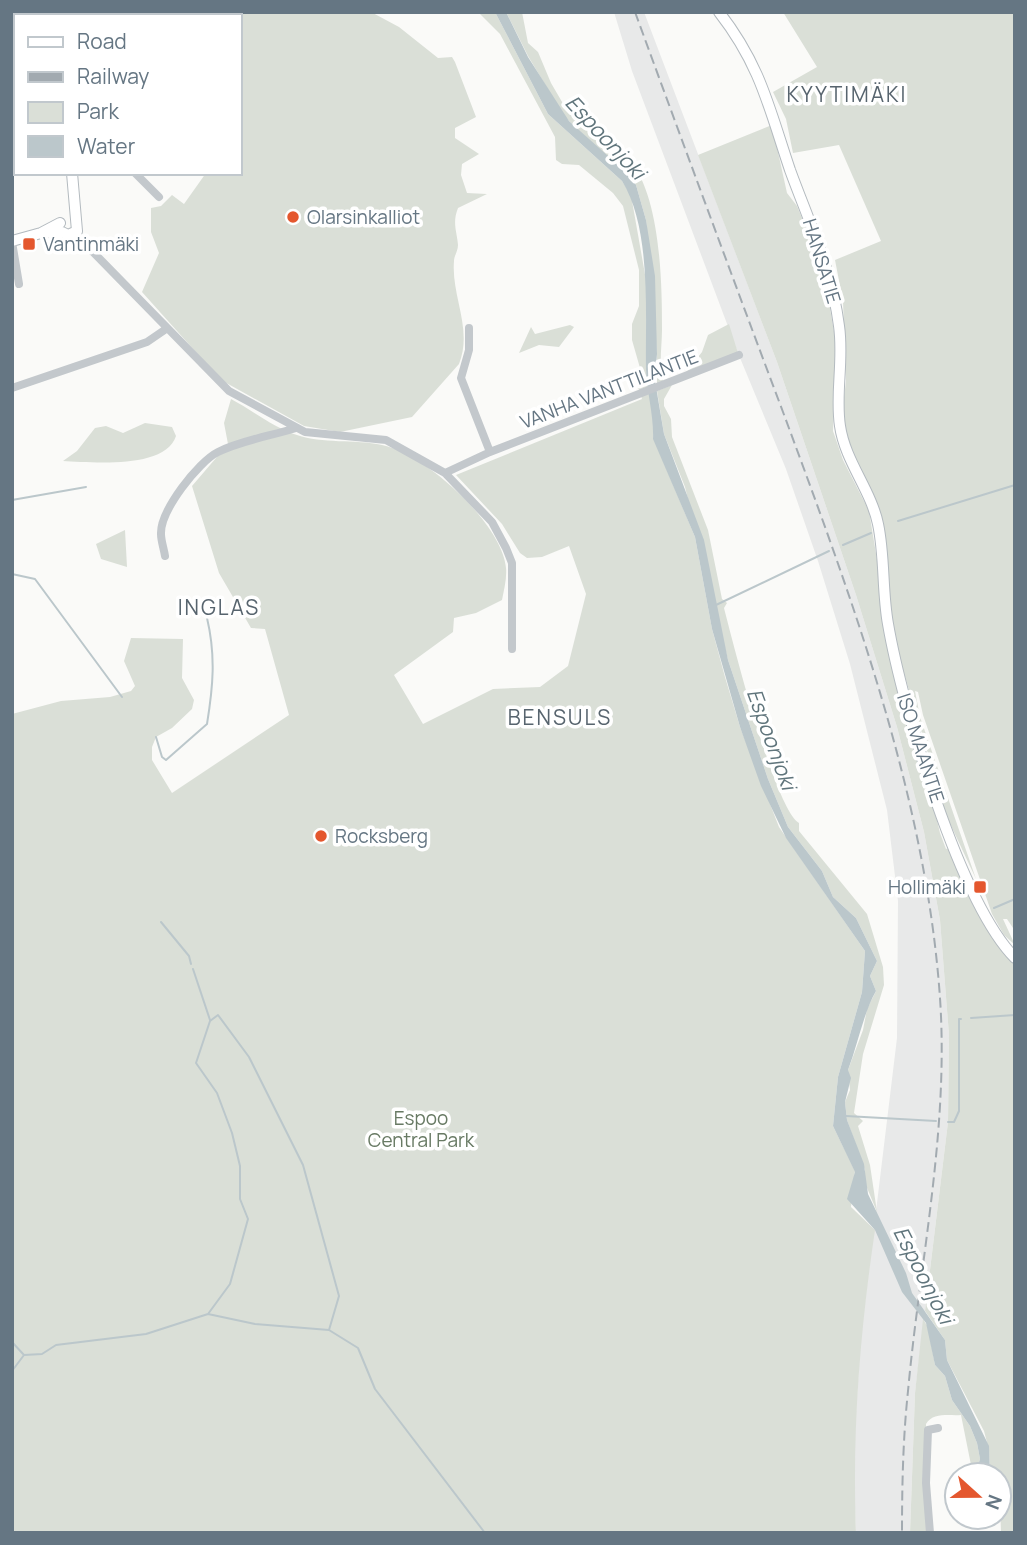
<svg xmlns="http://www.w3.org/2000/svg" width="1027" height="1545" viewBox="0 0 1027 1545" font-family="Manrope,sans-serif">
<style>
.built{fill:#e8e9e9}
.green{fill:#dadfd7}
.water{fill:#bbc7cb}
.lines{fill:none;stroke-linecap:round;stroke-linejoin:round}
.stream{stroke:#bbc7cb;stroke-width:2}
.secondary-casing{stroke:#b3babf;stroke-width:12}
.street{stroke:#c3c8cc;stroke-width:8}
.secondary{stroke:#fff;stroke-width:10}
.rail{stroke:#a2aab0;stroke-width:2;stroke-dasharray:10 5;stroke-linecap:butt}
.poi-dot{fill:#e4572e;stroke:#fff;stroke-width:2.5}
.labels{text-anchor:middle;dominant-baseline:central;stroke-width:7;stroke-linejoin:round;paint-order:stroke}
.poi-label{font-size:19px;fill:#657683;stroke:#fff;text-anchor:start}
.street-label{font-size:19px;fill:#657683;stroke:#fff}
.park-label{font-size:19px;fill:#687a64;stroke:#fff}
.neighbourhood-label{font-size:21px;letter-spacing:2px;fill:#57646e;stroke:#fff}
.water-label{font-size:21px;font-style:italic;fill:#60757c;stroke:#fff}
</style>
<rect width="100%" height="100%" fill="#fafaf8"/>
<!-- built -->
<path class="built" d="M614 12H644L777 362 856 595 897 727 924 832 940 920 949 1035 948 1122 915 1393 910 1533H856L853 1458 861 1335 897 1038 898 901 887 810 850 664 818 561 786 469 738 353 632 71Z"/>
<!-- green -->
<path class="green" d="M201 12H371L399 27 438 58 452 57 455 62 476 117 455 128V138L479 154 462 164 461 175 467 193 487 194 458 208C452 223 457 231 458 245 458 251 454 256 454 261 451 296 473 329 459 364L412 417 340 432 304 426 221 380 142 292 159 253 151 232V208L161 206 172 195 184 204 206 173H240V16H207Z
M478 12H495L548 114 622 181 631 195 646 280V369L655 427 653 437 695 537 712 629 725 677 740 727 779 827 865 951 862 992 838 1077 833 1126 855 1171 851 1207 875 1230C860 1331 852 1431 856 1533H12V714L61 701 110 697 131 691 135 686 124 661 131 638 183 639 182 678 194 700 192 709 172 728 156 737 152 747V760L172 793 289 715 265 629 251 628 219 573 192 486 228 444 224 423 231 399C252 410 274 428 297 435 322 444 355 439 382 445 424 453 502 523 506 568 507 578 504 590 502 600L476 613 454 618 453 632 394 675 423 724 493 689 540 687 568 666 586 594 569 546 542 557 527 558 520 553 502 524 456 475 642 399 638 387 640 368 632 340V324L639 306V270L623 206 613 193 579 165 562 164 556 160 555 137 500 34Z
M506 12H522L528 43 538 52 551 83 565 107 620 157 628 158C661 195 662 283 662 330 662 347 658 369 664 384L657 387V354L646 220 636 185 564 116 528 56Z
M783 12H1015V931L1007 919H1003L1015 945 1004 935 992 914 923 715 918 692 915 691 920 717 976 879 947 817 895 643 886 583 887 555 883 521 846 443 842 414 846 381 843 301 835 260 881 241 839 145 793 153 786 119 773 92 817 67Z
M772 125 787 193 797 206 823 269 836 343 833 431 843 460 869 511 878 566 940 833 946 849 949 848 1015 962V1533H1001L999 1475H990L989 1450 984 1431 947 1360 945 1340 925 1311 948 1122 949 1035 940 920 924 832 897 727 856 595 777 362 698 155Z
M729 324 738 353 684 375 702 352 708 335Z
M570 325 574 327 559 347 539 345 519 353 531 327 535 334Z
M672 385 664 399V406L671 419 672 437 708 530 722 599 727 603 724 608C733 643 775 809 799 823V831L867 914 883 967 884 985 863 1054 854 1113 863 1121 858 1126 870 1165 877 1212 865 1183V1170L847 1120 845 1102 850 1090 848 1070 863 1030 867 1009 876 991 870 976 877 961 856 918 833 897 822 871 788 827 768 779 728 660 685 487 664 434 657 391Z
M145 423 172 427 176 436C165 470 90 462 63 461L77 451 95 428 106 426 123 433Z
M125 530 127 567 101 559 96 544Z
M923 1319 928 1327 935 1365 945 1376 952 1400 970 1426 977 1443 980 1459 975 1475H973L961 1415C949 1416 933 1412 926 1424L928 1533H910L915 1393Z"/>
<!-- water -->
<path class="water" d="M495 12H506L528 57 569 121 627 173 636 185 646 220 655 276 657 354 655 381 664 434 704 540 728 660 768 779 788 827 822 871 833 897 856 918 877 961 870 976 876 991C863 1014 858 1044 848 1070L851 1078 845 1102 847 1120 864 1164 868 1194 906 1273 912 1293 945 1340 947 1360 989 1446 990 1475H975L980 1459 977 1443 970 1426 952 1400 945 1376 935 1365 926 1323 902 1292 875 1230 847 1199 855 1172 833 1126 838 1077 862 992 865 951 786 838 761 786 740 727 712 629 695 537 653 439C654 416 647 393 646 370 645 316 652 229 622 181L548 114Z"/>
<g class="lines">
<!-- stream -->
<path class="stream" d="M12 500 86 487
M898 521 1015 485
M843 545 871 533
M12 574 35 579 122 697
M716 605 829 551
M156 737 162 757 166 760 207 724C213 687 216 656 207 618
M994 908 1015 899
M161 922 189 956 191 964
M193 969 210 1020
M971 1018 1015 1015
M846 1116 936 1121
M948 1122H954L959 1111V1019H961
M208 1314 230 1284 248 1219 240 1199V1166L232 1133 217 1093 196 1063 210 1021 218 1015 249 1057 303 1165 339 1296 329 1330
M12 1342 24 1355 42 1354 56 1345 146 1334 208 1314 255 1324 329 1330 358 1348 375 1389 485 1533
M12 1371 24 1355"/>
<defs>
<path id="secondary" d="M719 12C761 66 769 108 790 170 809 222 832 270 839 326 844 360 835 394 840 426 845 461 871 490 878 524 885 557 882 591 888 624 902 705 959 901 1015 958
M52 16V12
M41 233 62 232 68 235 77 231 72 173
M12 241 41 233 60 223"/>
</defs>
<!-- secondary casing -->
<use href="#secondary" class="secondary-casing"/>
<!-- street -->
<path class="street" d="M12 113 16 114
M135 173 159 197
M68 235 93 252 229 391 305 432 386 440 445 473 492 522 506 548 512 563V649
M12 242 19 284
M469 328V350L461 378 490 452
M12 388 147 342 166 329
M445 473 490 452 739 355
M165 556C164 549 161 541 161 534 160 511 198 462 218 452 242 440 271 436 296 428
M930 1533 926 1483 928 1430 938 1428"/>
<!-- secondary -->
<use href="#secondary" class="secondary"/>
<!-- rail -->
<path class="rail" d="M635 12C684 146 733 279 783 412 852 599 926 797 940 998 949 1130 920 1260 908 1391 903 1438 902 1485 902 1533"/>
</g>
<!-- markers -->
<g class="poi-dot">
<circle cx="293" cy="217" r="7"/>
<rect x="22" y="237" width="14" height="14" rx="3.5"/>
<circle cx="321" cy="836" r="7"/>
<rect x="973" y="880" width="14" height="14" rx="3.5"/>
</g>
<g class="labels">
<!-- poi labels -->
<g class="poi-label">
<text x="307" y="217">Olarsinkalliot</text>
<text x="43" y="244">Vantinmäki</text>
<text x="335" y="836">Rocksberg</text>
<text x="966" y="887" text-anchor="end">Hollimäki</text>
</g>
<!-- street labels -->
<g class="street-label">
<text transform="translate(822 261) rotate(73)">HANSATIE</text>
<text transform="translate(609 389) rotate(-21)">VANHA VANTTILANTIE</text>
<text transform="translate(921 748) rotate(72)">ISO MAANTIE</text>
</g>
<!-- park labels -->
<g class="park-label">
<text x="421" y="1118">Espoo<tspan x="421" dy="22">Central Park</tspan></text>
</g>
<!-- neighbourhood labels -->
<g class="neighbourhood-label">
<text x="847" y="94">KYYTIMÄKI</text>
<text x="219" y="607">INGLAS</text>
<text x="560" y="717">BENSULS</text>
</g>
<!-- water labels -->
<g class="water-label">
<text transform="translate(606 137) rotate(47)">Espoonjoki</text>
<text transform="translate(772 739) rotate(70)">Espoonjoki</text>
<text transform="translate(924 1275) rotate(63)">Espoonjoki</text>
</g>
</g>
<!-- border -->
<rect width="1027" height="1545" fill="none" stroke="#657683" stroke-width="28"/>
<!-- legend -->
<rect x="14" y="14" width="228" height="161" fill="#ffffff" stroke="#c1c8cd" stroke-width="2"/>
<rect x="28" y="37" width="35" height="10" fill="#ffffff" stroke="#c1c8cd" stroke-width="2"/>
<text x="77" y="49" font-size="21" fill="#657683">Road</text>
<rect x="28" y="72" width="35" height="10" fill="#a2aab0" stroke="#c1c8cd" stroke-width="2"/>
<text x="77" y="84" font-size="21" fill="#657683">Railway</text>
<rect x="28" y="102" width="35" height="21" fill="#dadfd7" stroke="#c1c8cd" stroke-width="2"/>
<text x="77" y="119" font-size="21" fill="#657683">Park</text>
<rect x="28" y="136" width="35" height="21" fill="#bbc7cb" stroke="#c1c8cd" stroke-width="2"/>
<text x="77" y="154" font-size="21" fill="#657683">Water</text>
<!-- north arrow -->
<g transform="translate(978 1496) rotate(111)"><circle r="33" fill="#ffffff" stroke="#c1c8cd" stroke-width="2"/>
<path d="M0-5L12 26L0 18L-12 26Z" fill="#e4572e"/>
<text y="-10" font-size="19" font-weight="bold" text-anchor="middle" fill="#657683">N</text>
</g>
</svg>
